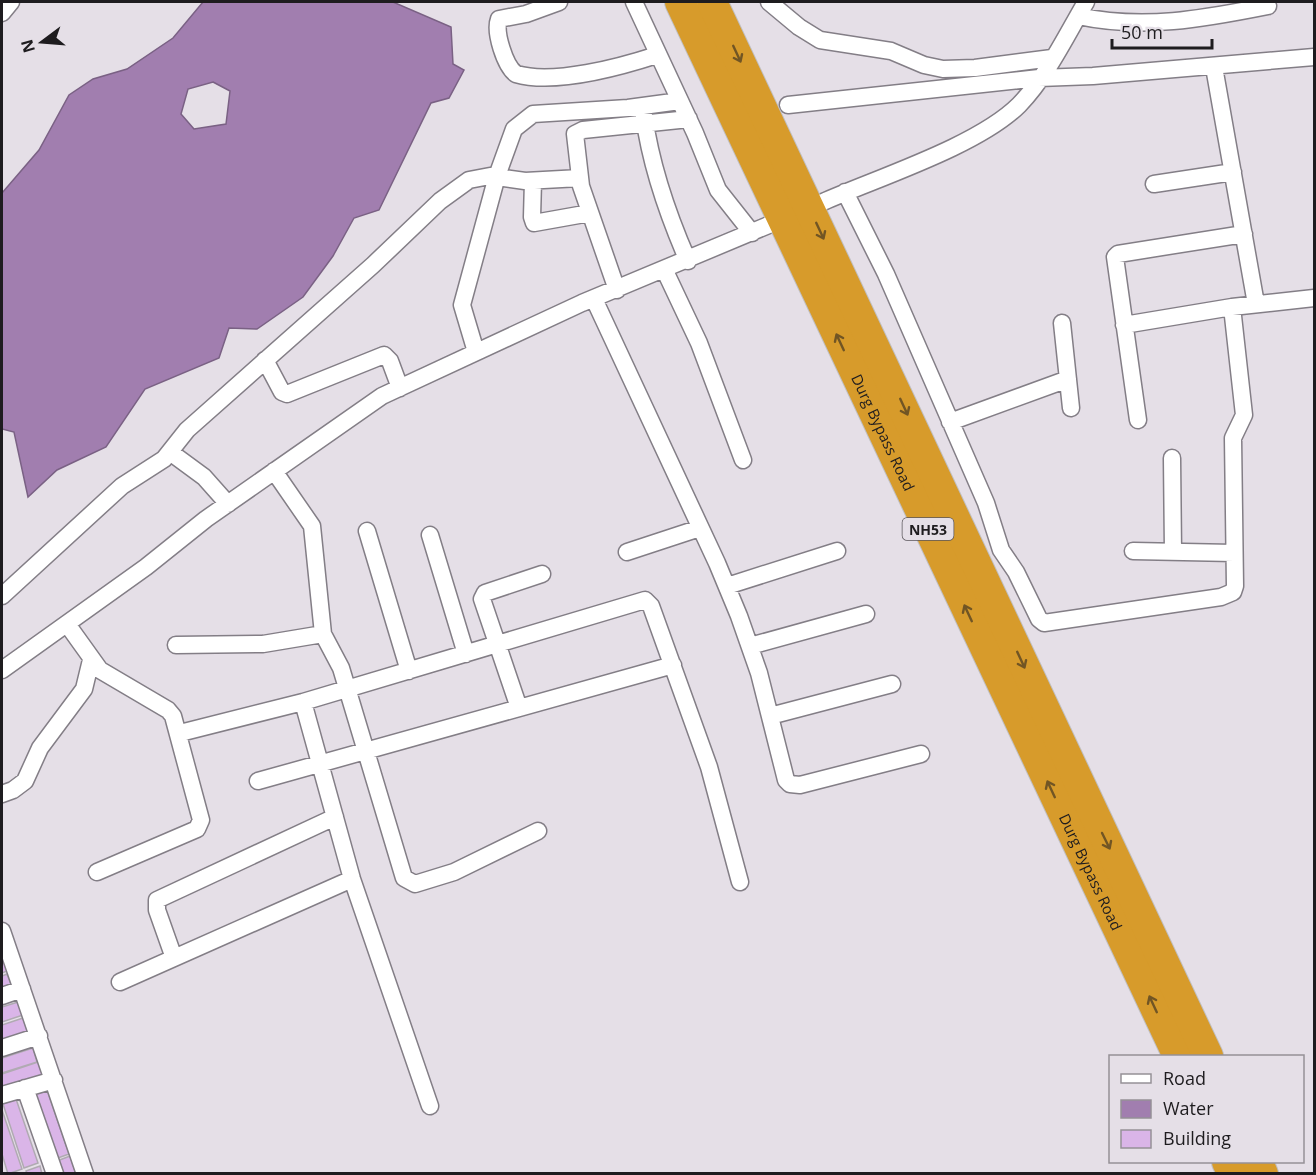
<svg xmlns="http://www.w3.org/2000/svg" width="1316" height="1175" viewBox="0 0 1316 1175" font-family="'Open Sans',sans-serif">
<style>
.water{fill:#a17eaf;stroke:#7a6184;stroke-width:1.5;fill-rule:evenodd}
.building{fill:#dab5e8;stroke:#b0aab2;stroke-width:1.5}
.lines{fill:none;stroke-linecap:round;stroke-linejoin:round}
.street-casing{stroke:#837e86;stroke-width:19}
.highway-casing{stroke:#c0bfc0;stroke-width:32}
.street{stroke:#fff;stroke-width:16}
.highway{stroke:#d79b2b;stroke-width:30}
.oneway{stroke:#715524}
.labels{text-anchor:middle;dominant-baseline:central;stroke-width:4.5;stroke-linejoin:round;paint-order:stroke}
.shield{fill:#e5dfe7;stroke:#5a565b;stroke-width:1.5}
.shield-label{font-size:14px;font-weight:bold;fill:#1e1c1f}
.street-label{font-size:15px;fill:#1e1c1f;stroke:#e5dfe7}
</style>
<rect width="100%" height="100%" fill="#e5dfe7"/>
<!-- water -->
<path class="water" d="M203 2H393L451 27 453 64 464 70 449 98 431 103 379 210 354 218 333 256 303 297 257 329 229 328 219 358 145 389 106 447 57 470 28 497 14 432 2 429V193L39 150 69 95 93 79 127 69 173 38ZM213 82 230 91 226 124 194 129 181 114 188 89Z"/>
<!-- building -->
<path class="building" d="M2 957 7 971 2 973Z
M7 974 12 987 2 991V976Z
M18 1002 23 1015 2 1022V1007Z
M23 1018 28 1032 2 1040V1025Z
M33 1048 37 1062 2 1073V1058Z
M38 1062 43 1076 2 1090V1074Z
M47 1090 69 1154 55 1159 34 1095Z
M16 1099 38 1163 24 1168 3 1104Z
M2 1110 22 1169 8 1174 2 1154Z
M70 1156 76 1174H61L57 1161Z
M40 1166 42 1174H27L26 1171Z"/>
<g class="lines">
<defs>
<path id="street" d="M559 2 526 14 499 19C494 32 505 66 516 74 554 85 620 67 657 55
M634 2 695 133 718 190 752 233
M769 2 799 27 820 40 891 51 924 65 943 69 975 68 1052 58
M2 13 11 2
M1078 16C1143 30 1203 19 1268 6
M1214 67 1256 304
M788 105 1039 78 1093 76 1314 57
M644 116C651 167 667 213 688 261
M533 181 532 217 534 223 590 213
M1154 184 1233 172
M845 192 886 274 986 503 1001 550 1016 572 1039 619 1044 623 1221 597 1233 592 1235 586 1233 438 1244 415 1232 307
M823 202C877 178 978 146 1019 105 1047 76 1066 36 1086 2
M665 271 699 343 743 460
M617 290 581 186 575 134 583 130 689 119
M594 299 717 563 739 616 759 673 786 780 790 784 800 785 921 754
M1062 323 1071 408
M1124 325 1232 307 1314 298
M476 352 462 305 497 176 514 129 533 114 628 108 680 101
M265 360 282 392 287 394 384 355 390 361 400 388
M1138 420 1115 257 1118 254 1244 234
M950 422 1068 379
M170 452 204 477 228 504
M1172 458 1173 552
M274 471 312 526 323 634 341 668 404 878 415 884 454 872 538 831
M367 531 409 671
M430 535 466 654
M1133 551 1234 553
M627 552 700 528
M727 586 837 551
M2 596 122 486 164 459 187 430 373 265 440 201 469 180 490 176 525 181 580 178
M67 624 100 670 168 710 173 716 201 820 197 829 97 872
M176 645 263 644 323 634
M750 646 866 614
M2 670 146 567 206 519 382 396 582 303 771 224
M303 702 352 879 430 1106
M519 708 482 599 485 593 542 574
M770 716 892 684
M180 733 303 702 645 600 651 606 709 767 740 882
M258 781 673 665
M2 794 13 790 25 781 40 748 84 689 91 660
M2 931 85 1174
M174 958 157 910V900L335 817
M120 982 352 879
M2 996 22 989
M2 1048 39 1036
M25 1088 55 1174
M2 1095 54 1080"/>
<g id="highway">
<path id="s1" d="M680 2 1178 1056"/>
<path d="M712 2 1208 1056"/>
<path d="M1227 1162 1233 1174"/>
<path d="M1258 1162 1263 1174"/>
</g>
</defs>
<!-- street casing -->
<use href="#street" class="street-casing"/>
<!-- highway casing -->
<use href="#highway" class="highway-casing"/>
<!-- street -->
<use href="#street" class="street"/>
<!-- highway -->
<use href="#highway" class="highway"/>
</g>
<!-- one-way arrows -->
<defs><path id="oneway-shaft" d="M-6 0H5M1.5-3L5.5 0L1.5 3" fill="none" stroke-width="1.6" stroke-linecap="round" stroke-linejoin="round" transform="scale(1.5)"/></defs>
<g class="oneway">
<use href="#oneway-shaft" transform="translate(737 54) rotate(65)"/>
<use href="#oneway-shaft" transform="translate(820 231) rotate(65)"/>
<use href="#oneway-shaft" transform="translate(840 342) rotate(-115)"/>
<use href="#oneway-shaft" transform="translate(904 407) rotate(65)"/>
<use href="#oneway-shaft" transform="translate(968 613) rotate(-115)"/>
<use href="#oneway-shaft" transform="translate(1021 660) rotate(65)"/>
<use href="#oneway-shaft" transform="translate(1051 789) rotate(-115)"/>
<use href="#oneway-shaft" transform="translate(1106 841) rotate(64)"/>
<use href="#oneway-shaft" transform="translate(1153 1004) rotate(-115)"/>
</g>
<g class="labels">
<!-- shield labels -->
<rect class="shield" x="902.5" y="518" width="51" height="22" rx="4.5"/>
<g class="shield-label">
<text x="928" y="529">NH53</text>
</g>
<!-- street labels -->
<g class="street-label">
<text stroke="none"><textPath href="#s1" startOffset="476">Durg Bypass Road</textPath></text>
<text stroke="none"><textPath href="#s1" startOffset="962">Durg Bypass Road</textPath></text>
</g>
</g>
<!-- border -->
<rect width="1316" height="1175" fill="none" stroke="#1e1c1f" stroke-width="6"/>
<!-- legend -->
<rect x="1109" y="1055" width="195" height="108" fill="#e5dfe7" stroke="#959197" stroke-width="1.5"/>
<rect x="1121" y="1074" width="30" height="9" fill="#ffffff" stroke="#959197" stroke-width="1.5"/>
<text x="1163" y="1085" font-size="18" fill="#1e1c1f">Road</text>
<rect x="1121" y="1100" width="30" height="18" fill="#a17eaf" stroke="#959197" stroke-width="1.5"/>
<text x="1163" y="1115" font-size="18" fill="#1e1c1f">Water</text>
<rect x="1121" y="1130" width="30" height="18" fill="#dab5e8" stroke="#959197" stroke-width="1.5"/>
<text x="1163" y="1145" font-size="18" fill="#1e1c1f">Building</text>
<!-- north arrow -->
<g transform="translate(42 42) rotate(254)" stroke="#e5dfe7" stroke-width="4.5" paint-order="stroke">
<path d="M0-4.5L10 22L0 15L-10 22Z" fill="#1e1c1f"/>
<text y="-9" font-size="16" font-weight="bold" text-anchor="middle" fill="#1e1c1f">N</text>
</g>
<!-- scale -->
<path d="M1112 39v9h100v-9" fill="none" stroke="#1e1c1f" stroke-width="3"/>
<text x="1121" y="39" font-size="18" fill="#1e1c1f" stroke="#e5dfe7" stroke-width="4.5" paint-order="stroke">50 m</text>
</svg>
